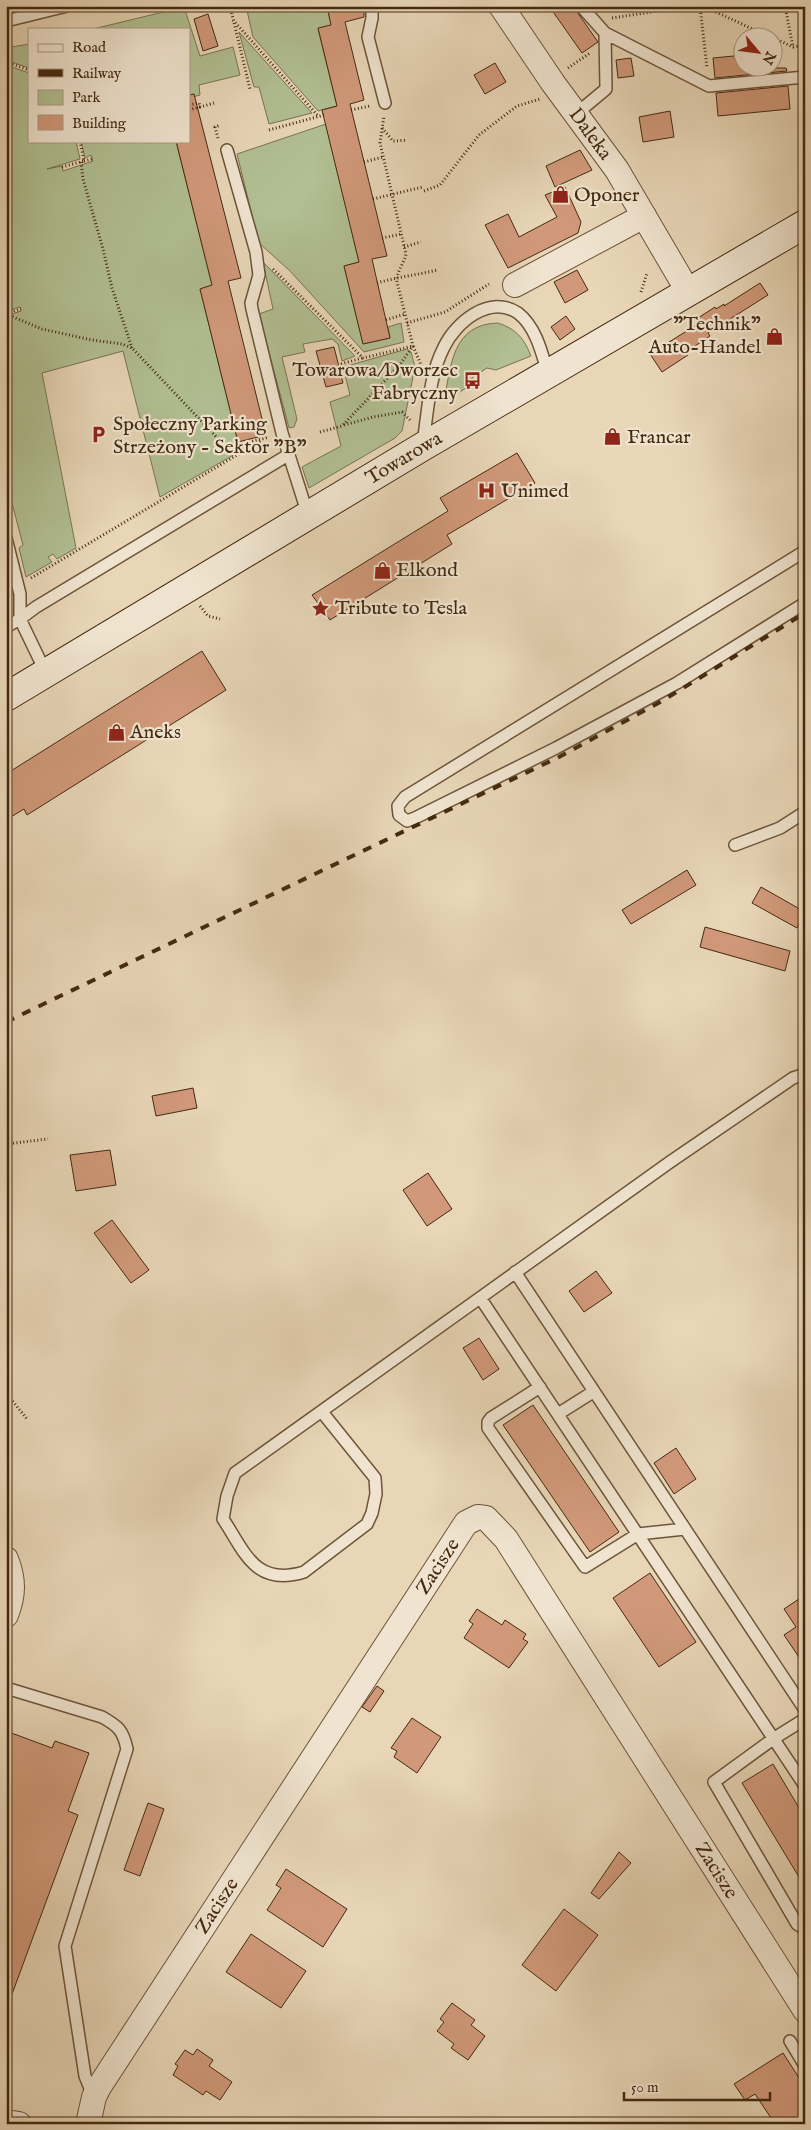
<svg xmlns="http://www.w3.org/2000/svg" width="811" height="2130" viewBox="0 0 811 2130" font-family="'IM FELL English',serif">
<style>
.green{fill:#b1bf92;stroke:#7a7452}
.building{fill:#d1997a;stroke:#442a11}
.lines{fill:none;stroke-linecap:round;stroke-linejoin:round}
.lane-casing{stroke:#6d553a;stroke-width:14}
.street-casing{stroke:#6d553a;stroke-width:26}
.secondary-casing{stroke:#442a11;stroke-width:30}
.path{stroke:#442a11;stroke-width:3;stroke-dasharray:1 2.5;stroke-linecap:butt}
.lane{stroke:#f0e4d0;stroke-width:11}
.street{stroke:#f0e4d0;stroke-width:24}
.secondary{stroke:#f0e4d0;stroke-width:28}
.rail{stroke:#442a11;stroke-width:4;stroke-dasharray:9 9;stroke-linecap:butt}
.labels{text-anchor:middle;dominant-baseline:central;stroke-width:4.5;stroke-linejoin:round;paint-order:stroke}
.street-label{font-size:20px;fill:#442a11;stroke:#f0e4d0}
.poi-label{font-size:20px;fill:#442a11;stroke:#f0e4d0;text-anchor:start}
</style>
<rect width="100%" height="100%" fill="#e8d6b7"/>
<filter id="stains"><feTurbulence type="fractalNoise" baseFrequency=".004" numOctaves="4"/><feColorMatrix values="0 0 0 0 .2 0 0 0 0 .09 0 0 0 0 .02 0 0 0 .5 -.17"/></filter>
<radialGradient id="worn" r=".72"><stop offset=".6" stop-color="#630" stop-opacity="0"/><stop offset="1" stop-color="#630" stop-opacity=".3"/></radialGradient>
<!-- green -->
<path class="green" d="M246 6H327L331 25 318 29 337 106 318 111 253 37Z
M184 7 200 56 233 47 240 75 199 85 200 95 189 98V29H93Z
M239 32 312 113 269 124 259 87H254Z
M29 44V68L6 60V48Z
M6 65 29 73V141H76L80 159 47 169 62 166 63 171 93 161 91 155 85 158 81 141H176L212 285 200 289 238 442 232 444 233 449 251 445 160 497 123 351 42 373 76 548 57 559 53 554 48 557 52 562 26 577 19 548 23 545 6 480V316L21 311 20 307 6 311Z
M326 124 359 262 344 266 363 344 390 338 388 327 401 323 404 342 364 352 290 271 259 243 237 154Z
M263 262 355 356 342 361 338 344 332 339 303 344 305 352 282 357 297 419 294 427 289 428 259 314 273 309Z
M498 323C516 329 524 338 531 356L496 370 487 368 473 377 468 387 444 401C451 366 452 324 498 323Z
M407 349 411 352 415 367 402 431 395 438 309 488 302 467 341 446 330 402 350 395 343 367Z"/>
<!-- building -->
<path class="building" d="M327 6H364V17L345 22 364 100 350 104 387 256 372 259 390 338 363 344 344 266 359 262 322 110 337 106 318 28 331 25Z
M549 6H573L598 42 582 53Z
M208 14 218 46 203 51 194 19Z
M744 55V68H786L787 71 715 78 713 58Z
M631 58 634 76 618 78 616 60Z
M495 63 506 82 485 94 474 75Z
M788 86 790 109 718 116 716 93Z
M194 94 241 278 228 281 266 435 238 442 200 289 212 285 176 141H189V95Z
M670 111 674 137 643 142 639 117Z
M580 150 592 170 555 187 546 166Z
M565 187 581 222 578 233 508 268 485 225 508 214 519 237 557 217 545 195Z
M577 270 588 290 565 303 554 282Z
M760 283 768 295 708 333 710 336 686 352 688 355 662 372 650 354 701 322 698 318 715 307 716 309 724 304V306Z
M566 316 575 329 560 340 551 327Z
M334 347 343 383 326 387 316 351Z
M517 453 535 483 447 535 452 544 330 620 312 595 448 511 440 498Z
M202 651 226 690 27 815 24 809 6 820V794L12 790 6 781V774Z
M687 870 696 885 631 924 622 910Z
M761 887 805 912 797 928 752 903Z
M705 927 790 951 785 971 700 947Z
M193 1088 197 1108 156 1116 152 1096Z
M110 1150 116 1185 76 1191 70 1155Z
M428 1173 452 1209 427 1226 403 1190Z
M112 1220 149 1270 131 1283 94 1233Z
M596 1271 612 1293 584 1312 569 1291Z
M479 1338 499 1369 483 1380 463 1348Z
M533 1405 619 1532 590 1552 503 1425Z
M676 1448 696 1479 674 1494 654 1463Z
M650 1573 696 1642 659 1667 613 1598Z
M805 1595V1666L784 1635 796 1627 784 1609Z
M477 1609 502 1625 505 1620 526 1634 523 1639 528 1642 509 1668 464 1638 473 1624 469 1621Z
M377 1686 384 1691 370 1712 362 1707Z
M412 1718 441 1737 417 1773 394 1757 397 1751 391 1748Z
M6 1731 52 1748 55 1741 89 1753 68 1811 78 1815 8 2005H6Z
M773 1764 805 1818V1887L742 1783Z
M148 1803 164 1809 140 1876 124 1870Z
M619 1852 631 1863 599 1899 591 1893Z
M286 1869 347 1909 323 1947 267 1910 281 1888 276 1885Z
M564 1909 598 1935 556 1991 522 1965Z
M251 1934 306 1971 281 2008 226 1972Z
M452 2003 475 2020 471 2025 485 2036 468 2060 451 2048 454 2044 437 2031 444 2022 440 2019Z
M197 2049 213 2060 209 2066 232 2082 220 2100 206 2091 203 2095 173 2075 178 2066 175 2064 185 2050 193 2055Z
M783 2053 805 2087V2124H775L755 2094 745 2100 734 2084Z"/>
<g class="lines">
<defs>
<path id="lane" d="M372 6V18L368 37 385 103
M581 6 605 33 709 86 805 77
M6 21 67 6
M576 114 606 89 605 33
M227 150 256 252 259 275 251 303 252 309 282 433 308 515
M423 443C428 411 429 376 444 347 456 322 490 294 518 313 536 327 542 353 548 374
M6 538 20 594V619
M805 551 405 797 398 806 399 815 407 821 415 818 556 748 677 683 805 603
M20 619 36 607 288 455
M6 627 20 619 46 673
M735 845 780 828 805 812
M515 1272 805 1710
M481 1299 805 1786
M540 1387 491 1418 488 1422V1428L585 1567 638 1534 685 1529
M322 1412 375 1478 376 1494 372 1513 367 1524 304 1572C255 1587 245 1552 223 1519L227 1496 235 1473 670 1162 793 1078 805 1074
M558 1414 593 1392
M6 1688 102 1717C118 1726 123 1730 127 1749L65 1946 85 2076 93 2096
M805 1719 773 1739 714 1782 797 1924 805 1929
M790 2041 805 2066"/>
<g id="street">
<path id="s1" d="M501 6 553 83 617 170 689 293"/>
<path d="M515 285 644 216"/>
<path d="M6 1559C14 1579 14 1595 6 1615"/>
<path d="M6 2122 19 2124"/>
<path id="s2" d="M88 2124 94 2097 99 2087 466 1523 478 1517 486 1518 506 1539 805 2010"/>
</g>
<g id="secondary">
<path id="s3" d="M6 697 422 447 805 224"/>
</g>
</defs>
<!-- lane casing -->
<use href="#lane" class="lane-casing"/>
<!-- street casing -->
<use href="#street" class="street-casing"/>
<!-- secondary casing -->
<use href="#secondary" class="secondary-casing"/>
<!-- path -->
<path class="path" d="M230 6 250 89
M700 6 707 68
M703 6 772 38
M785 6 793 47
M612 18 690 6
M233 20 319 117
M774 38 793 47 805 45
M6 62 29 70
M568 68 590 53
M189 105 199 103 200 107 214 103
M189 110 200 107
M351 110 370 106
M382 128 393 141 407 140
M269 130 324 115
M218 138 215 127 220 125
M84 161 92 159
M81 162 83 179 103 249 112 288 132 348
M364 162 383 157
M62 167 84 161 80 141
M424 191 440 185 479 135 517 106 540 99
M373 199 423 187
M382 238 402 234
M404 247 421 242
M273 269 363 358 413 346 421 365
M377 283C397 277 417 275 437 270
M641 292 647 273
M7 313 21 309
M6 314 42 329 92 340 122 344 132 348 223 444 231 447 269 437
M386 320 405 314
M407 323 445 312 489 284
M341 364 362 358
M344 425 373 417 402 412 410 420
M320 432 342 426 399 366 413 346 397 282C396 272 404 264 406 254L380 143 384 116
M31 578 262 440
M200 606 208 616 220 619
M6 1144 48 1139
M6 1393 27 1419"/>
<!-- lane -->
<use href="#lane" class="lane"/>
<!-- street -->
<use href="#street" class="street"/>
<!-- secondary -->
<use href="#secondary" class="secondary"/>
<!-- rail -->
<path class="rail" d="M6 1022 559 757 662 701 805 613"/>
</g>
<!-- icons -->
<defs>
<symbol id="shop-bare" viewBox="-9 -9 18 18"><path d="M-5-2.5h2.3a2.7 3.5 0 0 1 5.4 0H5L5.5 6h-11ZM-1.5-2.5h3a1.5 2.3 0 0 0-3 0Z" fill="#8f2418" stroke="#f0e4d0" stroke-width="2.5" paint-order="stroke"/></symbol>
<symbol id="bus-bare" viewBox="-9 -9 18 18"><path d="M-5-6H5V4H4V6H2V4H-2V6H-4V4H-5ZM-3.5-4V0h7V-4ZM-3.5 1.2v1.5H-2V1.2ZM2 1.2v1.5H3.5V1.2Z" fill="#8f2418" stroke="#f0e4d0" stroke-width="2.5" paint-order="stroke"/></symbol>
<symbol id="parking-bare" viewBox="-9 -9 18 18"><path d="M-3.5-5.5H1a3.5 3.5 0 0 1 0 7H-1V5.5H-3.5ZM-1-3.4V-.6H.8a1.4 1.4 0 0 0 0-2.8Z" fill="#8f2418" stroke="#f0e4d0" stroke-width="2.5" paint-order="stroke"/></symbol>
<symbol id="hospital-bare" viewBox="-9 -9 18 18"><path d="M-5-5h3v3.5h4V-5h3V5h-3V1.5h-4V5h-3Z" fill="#8f2418" stroke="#f0e4d0" stroke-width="2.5" paint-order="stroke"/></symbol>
<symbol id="sight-bare" viewBox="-9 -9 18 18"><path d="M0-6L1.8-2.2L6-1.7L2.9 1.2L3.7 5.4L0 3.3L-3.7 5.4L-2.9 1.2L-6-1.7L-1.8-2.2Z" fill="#8f2418" stroke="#f0e4d0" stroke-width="2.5" paint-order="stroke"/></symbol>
</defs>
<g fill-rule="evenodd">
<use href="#shop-bare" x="548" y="182" width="25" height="25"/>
<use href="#shop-bare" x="762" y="324" width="25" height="25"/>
<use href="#bus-bare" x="460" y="368" width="25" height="25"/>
<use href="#parking-bare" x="86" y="422" width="25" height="25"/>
<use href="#shop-bare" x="600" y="424" width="25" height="25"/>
<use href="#hospital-bare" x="474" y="478" width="25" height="25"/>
<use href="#shop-bare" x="370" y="558" width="25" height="25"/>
<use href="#sight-bare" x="308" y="596" width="25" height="25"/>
<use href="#shop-bare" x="104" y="720" width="25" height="25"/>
</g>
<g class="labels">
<!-- street labels -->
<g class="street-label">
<text stroke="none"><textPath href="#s1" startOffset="156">Daleka</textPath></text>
<text stroke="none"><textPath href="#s3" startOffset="464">Towarowa</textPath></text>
<text stroke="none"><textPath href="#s2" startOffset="660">Zacisze</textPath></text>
<text stroke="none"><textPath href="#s2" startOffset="1155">Zacisze</textPath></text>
<text stroke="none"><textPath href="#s2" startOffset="255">Zacisze</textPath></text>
</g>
<!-- poi labels -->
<g class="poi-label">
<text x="574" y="195">Oponer</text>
<text x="761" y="324" text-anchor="end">"Technik"<tspan x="761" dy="23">Auto-Handel</tspan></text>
<text x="458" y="370" text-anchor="end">Towarowa/Dworzec<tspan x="458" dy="23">Fabryczny</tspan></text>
<text x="113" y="424">Społeczny Parking<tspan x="113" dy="23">Strzeżony - Sektor "B"</tspan></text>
<text x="627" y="437">Francar</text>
<text x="501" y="491">Unimed</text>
<text x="396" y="570">Elkond</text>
<text x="335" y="608">Tribute to Tesla</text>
<text x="130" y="732">Aneks</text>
</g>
</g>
<!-- margin -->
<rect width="811" height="2130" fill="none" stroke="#e8d6b7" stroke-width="25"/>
<rect x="8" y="8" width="796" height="2115" fill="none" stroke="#442a11" stroke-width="2.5"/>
<rect x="12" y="12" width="786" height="2105" fill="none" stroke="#442a11"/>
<!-- legend -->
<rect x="28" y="28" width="162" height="115" fill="#f0e4d0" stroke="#ab9a84"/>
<rect x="38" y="44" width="25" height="8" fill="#f0e4d0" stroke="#ab9a84"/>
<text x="72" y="52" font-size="15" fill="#442a11">Road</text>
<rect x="38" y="69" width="25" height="8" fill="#442a11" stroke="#ab9a84"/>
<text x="72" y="78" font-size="15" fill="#442a11">Railway</text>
<rect x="38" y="90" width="25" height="15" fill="#b1bf92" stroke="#ab9a84"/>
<text x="72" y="102" font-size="15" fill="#442a11">Park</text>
<rect x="38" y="115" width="25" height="15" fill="#d1997a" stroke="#ab9a84"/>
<text x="72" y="128" font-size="15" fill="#442a11">Building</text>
<!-- north arrow -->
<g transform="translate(758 52) rotate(119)"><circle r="24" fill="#f0e4d0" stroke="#ab9a84"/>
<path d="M0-4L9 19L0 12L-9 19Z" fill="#8f2418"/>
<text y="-8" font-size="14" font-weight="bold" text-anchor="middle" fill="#442a11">N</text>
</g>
<!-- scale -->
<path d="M624 2092v8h146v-8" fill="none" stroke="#442a11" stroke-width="2.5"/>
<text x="631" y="2092" font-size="15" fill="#442a11" stroke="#f0e4d0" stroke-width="4" paint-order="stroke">50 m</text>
<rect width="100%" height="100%" filter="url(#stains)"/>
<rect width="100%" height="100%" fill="url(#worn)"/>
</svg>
